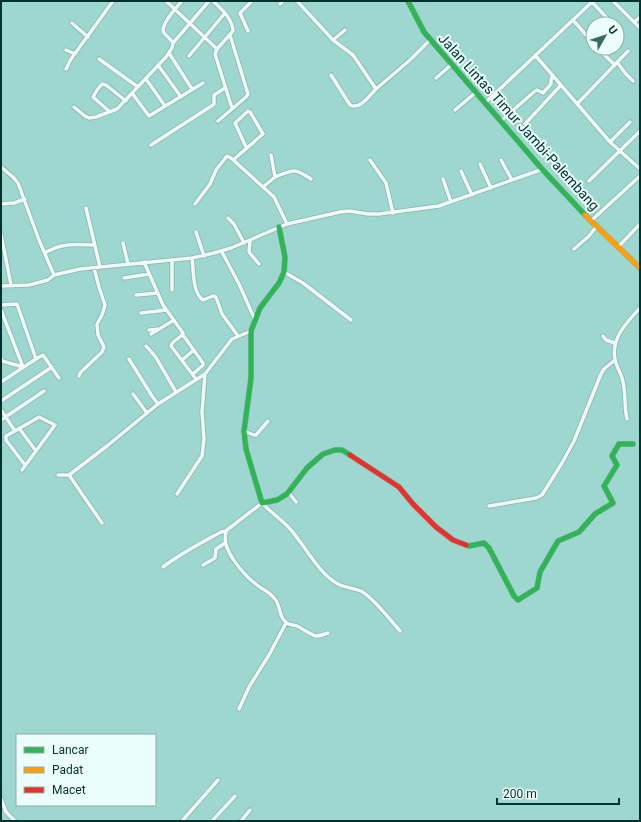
<svg xmlns="http://www.w3.org/2000/svg" width="641" height="822" viewBox="0 0 641 822" font-family="Roboto,sans-serif">
<style>
.lines{fill:none;stroke-linecap:round;stroke-linejoin:round}
.street-casing{stroke:#86b4ad;stroke-width:5}
.fast-casing{stroke:#86b4ad;stroke-width:6}
.slow-casing{stroke:#86b4ad;stroke-width:6}
.jam-casing{stroke:#86b4ad;stroke-width:6}
.street{stroke:#f0f9f8;stroke-width:3.5}
.fast{stroke:#30b455;stroke-width:5}
.slow{stroke:#ff9f0a;stroke-width:5}
.jam{stroke:#e5322d;stroke-width:5}
.labels{text-anchor:middle;dominant-baseline:central;stroke-width:4;stroke-linejoin:round;paint-order:stroke}
.street-label{font-size:14px;fill:#01322d;stroke:#ecfefb}
</style>
<rect width="100%" height="100%" fill="#9ed7cf"/>
<g class="lines">
<defs>
<path id="street" d="M166 1 217 49
M213 1C222 10 232 18 233 31L217 49 215 54 232 108
M297 1 333 40 353 55 376 89 410 60 430 40
M613 1 640 28
M592 2 607 18
M280 4 283 1
M573 20 593 43
M634 22 640 17
M72 23 88 37
M248 31 240 13 252 1
M333 40 345 30
M173 43 209 1
M597 48 615 65
M66 50 75 54
M169 53 192 89
M535 55 610 142 640 169
M189 56 225 13
M99 59 138 87
M617 62 625 73 633 81
M158 65 181 97
M66 69 71 59 113 1
M331 75 350 105C360 110 369 96 376 89
M436 78 451 65
M146 79 165 106
M132 93 149 116 203 83
M486 102 593 1
M577 104 628 51
M74 107 85 116 89 118 96 117 117 109 166 57 172 48 173 43C171 39 167 37 164 33 159 26 177 7 182 1
M455 110 475 93
M110 112 93 97 97 90 102 84 106 85 126 101
M502 120 535 91 537 90 543 93 551 84V80L553 75
M218 121 246 97 248 94 230 35
M525 124 561 85
M610 142 630 122
M151 145 213 105 214 104V95L225 88
M271 155 275 177 263 187 274 197 287 224
M233 160 263 134 250 112 248 111 235 123 246 147
M370 160 386 183 393 213
M501 160 512 180
M480 164 491 188
M1 167 13 177 18 183 39 240 54 275
M461 171 472 195
M275 177C293 170 294 167 311 179
M443 179 451 202
M589 181 640 131
M1 204 14 203 25 199
M195 204 210 184 216 170 227 156 231 158 263 187
M86 208 100 267
M228 218 234 224 244 243
M593 219 640 176
M196 232 204 256
M1 234 11 285
M250 241 249 252 259 264
M123 243 128 264
M620 245 640 224
M574 249 589 236 597 226
M222 252 239 284 255 320
M45 253C60 243 76 244 94 245
M192 258C194 271 192 292 203 300L213 296 216 297 222 314 238 336
M172 260V290
M144 262 163 305 183 333C181 339 173 339 171 346L196 379
M284 272 303 283 351 320
M124 278 149 274
M1 286 29 285 48 280 54 275 80 269 192 258 214 253 231 248 287 224 340 212 349 211 368 214H379L439 206 543 169
M136 295 158 293
M1 305 17 304 36 359
M1 310 23 367
M141 313 167 310
M149 330 159 329
M151 334 174 320
M183 335 203 363V365L193 374
M603 336 606 340 615 343
M146 346 155 356 176 392
M1 358 2 361 23 367
M129 359 152 396 158 404
M182 360 194 350
M79 376 80 373 102 352 104 347 98 335 97 324 102 315 105 305 99 287 94 268
M1 382 36 359 43 355 59 378
M133 394 147 413
M1 401 52 367
M1 410 15 431 6 436V440L25 465
M627 419C624 407 626 395 623 382 622 374 616 367 615 359 611 338 627 322 640 308
M1 420 44 391
M19 428 36 451
M15 431 39 417 55 425 22 470
M244 431 254 435H256L268 421
M58 475H69L107 446 158 404 205 374 232 339 251 331
M69 475 102 523
M289 493 296 502
M177 494 202 456 204 439 202 412 205 374
M489 506 536 498 542 495 562 463 574 441 601 374 604 369 615 360
M203 565 215 558 216 549 225 543
M163 567C181 553 201 543 221 532L226 531
M328 633C325 634 320 636 316 636 310 634 303 629 297 626 294 625 288 625 286 622 278 617 281 604 274 598 270 592 262 589 257 585 244 575 218 547 227 530L262 503C271 513 283 520 291 530 305 546 319 574 338 584 345 588 354 588 361 591 375 599 389 619 400 631
M239 709 249 687 269 655 286 623
M1 799 6 812 15 821
M182 821 218 780
M212 821 235 796
M241 821 250 810"/>
<path id="fast" d="M408 1 424 32 542 169 585 215
M279 227 285 257 284 272 279 283 260 308 251 331V378L244 431 246 449 262 503 277 500 287 494 307 468 323 454 335 450H342L350 455
M466 545 469 546 484 543 489 548 514 596 518 600 537 588 540 572 558 541 579 532 595 514 613 503 604 486 617 465 612 456 619 444H633"/>
<path id="slow" d="M585 215 640 268"/>
<path id="jam" d="M350 455 399 487 413 504 436 527 453 540 466 545"/>
</defs>
<!-- street casing -->
<use href="#street" class="street-casing"/>
<!-- fast casing -->
<use href="#fast" class="fast-casing"/>
<!-- slow casing -->
<use href="#slow" class="slow-casing"/>
<!-- jam casing -->
<use href="#jam" class="jam-casing"/>
<!-- street -->
<use href="#street" class="street"/>
<!-- fast -->
<use href="#fast" class="fast"/>
<!-- slow -->
<use href="#slow" class="slow"/>
<!-- jam -->
<use href="#jam" class="jam"/>
</g>
<g class="labels">
<!-- street labels -->
<g class="street-label">
<text transform="translate(519 122) rotate(48)">Jalan Lintas Timur Jambi-Palembang</text>
</g>
</g>
<!-- border -->
<rect width="641" height="822" fill="none" stroke="#01322d" stroke-width="4"/>
<!-- legend -->
<rect x="16" y="734" width="140" height="72" fill="#ecfefb" stroke="#8eaca9"/>
<rect x="24" y="747" width="20" height="6" fill="#30b455" stroke="#8eaca9"/>
<text x="52" y="754" font-size="12" fill="#01322d">Lancar</text>
<rect x="24" y="767" width="20" height="6" fill="#ff9f0a" stroke="#8eaca9"/>
<text x="52" y="774" font-size="12" fill="#01322d">Padat</text>
<rect x="24" y="787" width="20" height="6" fill="#e5322d" stroke="#8eaca9"/>
<text x="52" y="794" font-size="12" fill="#01322d">Macet</text>
<!-- north arrow -->
<g transform="translate(605 36) rotate(51)"><circle r="19" fill="#ecfefb" stroke="#8eaca9"/>
<path d="M0-3L7 15L0 10L-7 15Z" fill="#386c66"/>
<text y="-6" font-size="11" font-weight="bold" text-anchor="middle" fill="#01322d">U</text>
</g>
<!-- scale -->
<path d="M497 798v6h122v-6" fill="none" stroke="#01322d" stroke-width="2"/>
<text x="503" y="798" font-size="12" fill="#01322d" stroke="#ecfefb" stroke-width="3" paint-order="stroke">200 m</text>
</svg>
